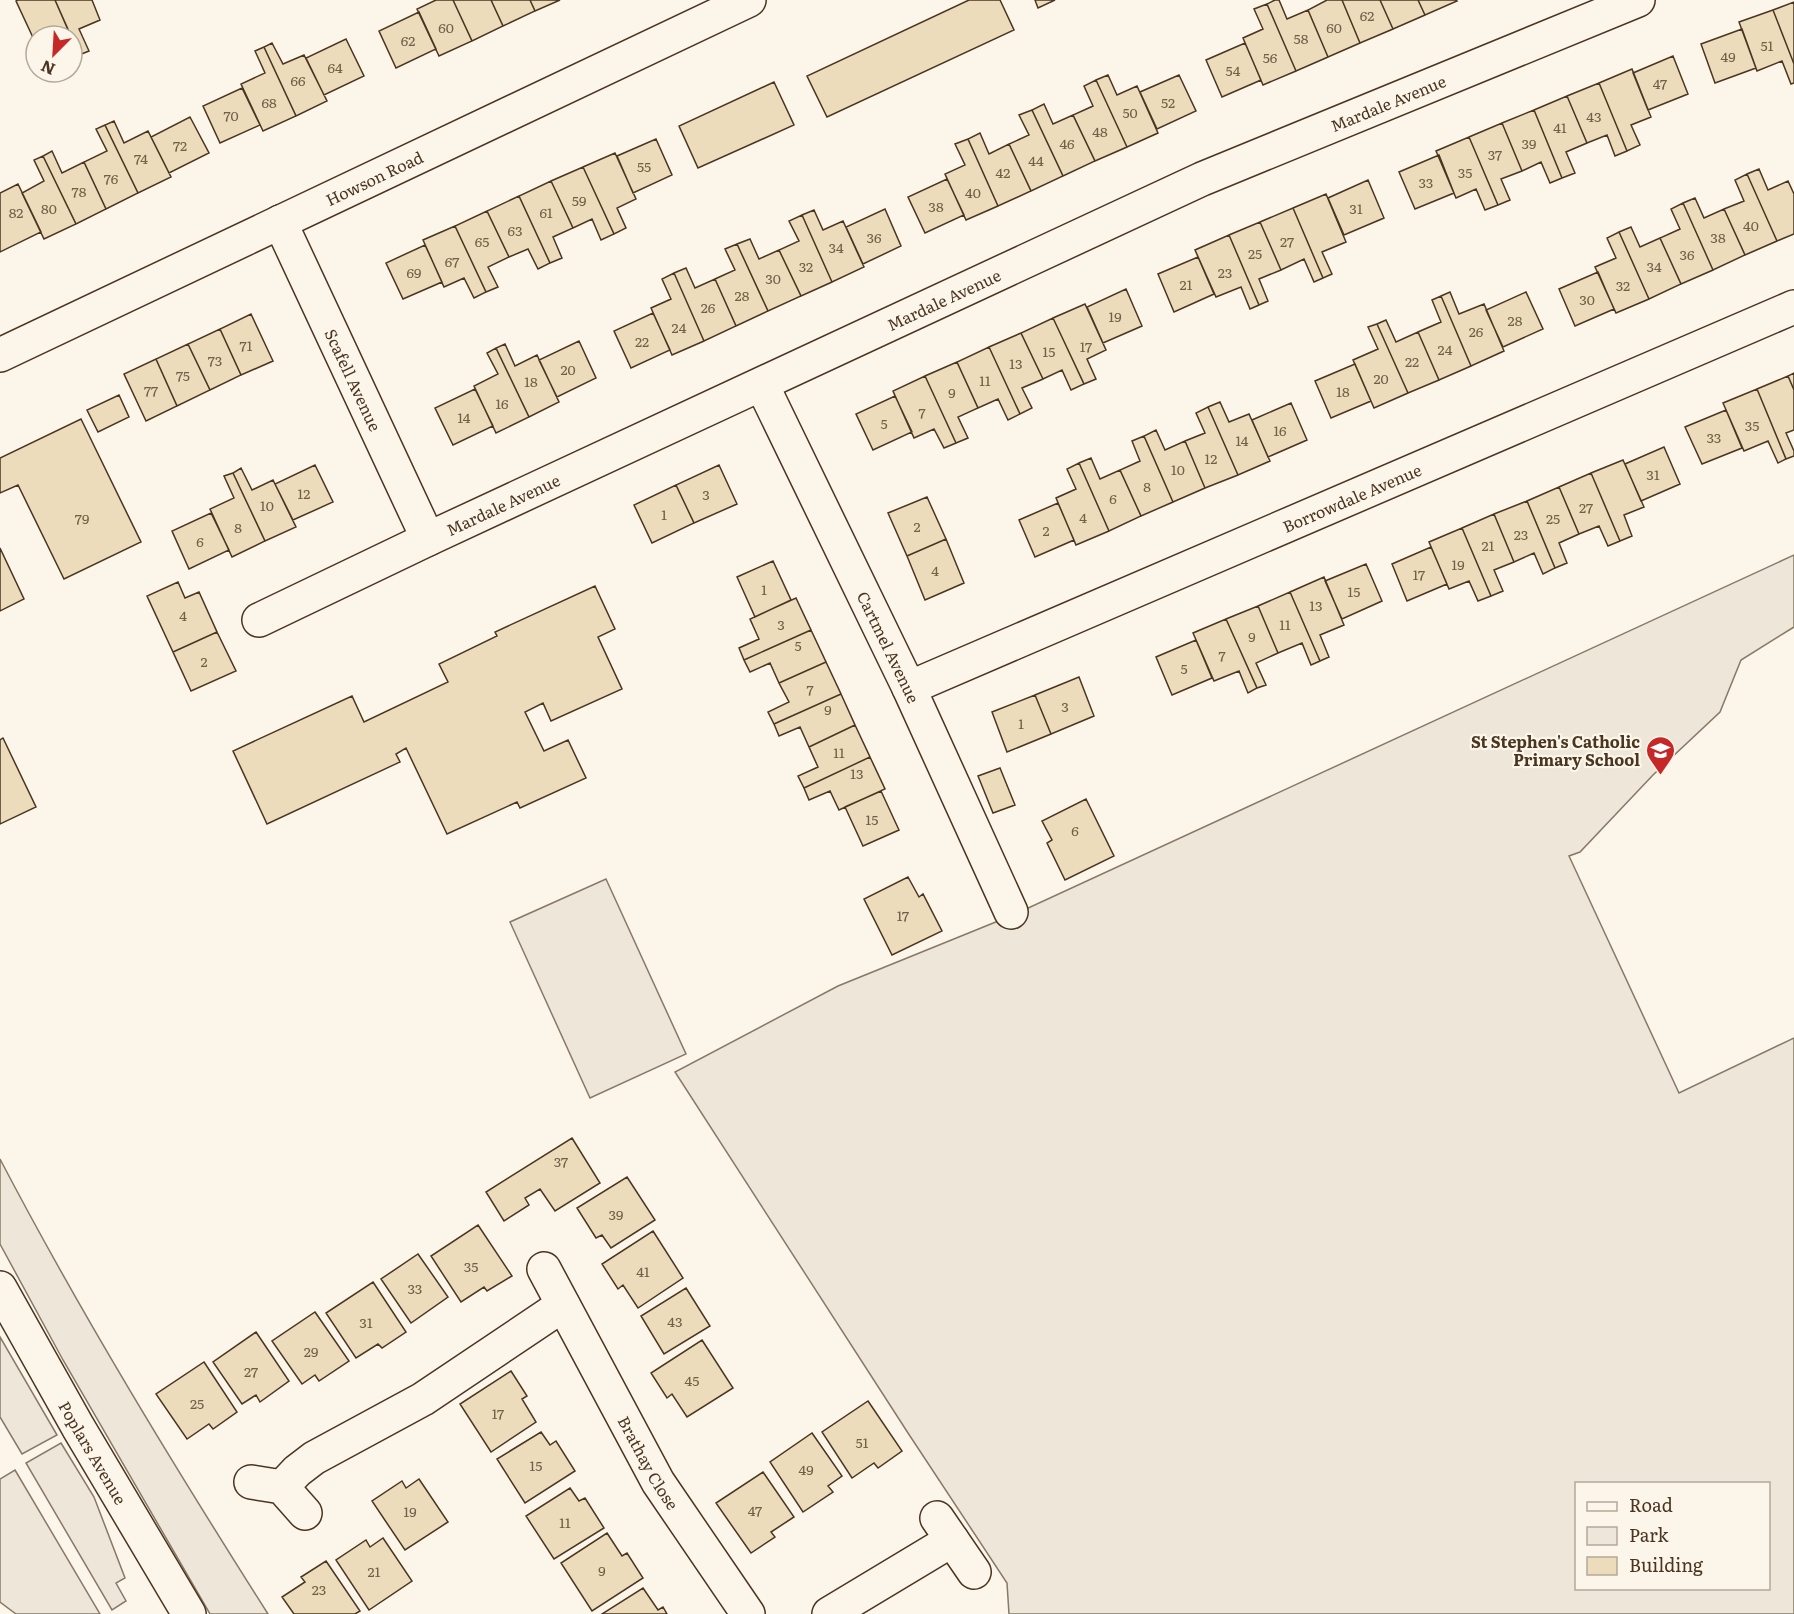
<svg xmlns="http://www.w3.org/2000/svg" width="1794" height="1614" viewBox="0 0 1794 1614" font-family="Literata,serif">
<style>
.green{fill:#ede6d9;stroke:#887966;stroke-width:1.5;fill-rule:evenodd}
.building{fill:#ecdcbc;stroke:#4a3520;stroke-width:1.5}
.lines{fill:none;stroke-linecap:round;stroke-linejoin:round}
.minor-casing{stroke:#4a3520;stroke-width:36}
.minor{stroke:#fbf6e9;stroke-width:33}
.labels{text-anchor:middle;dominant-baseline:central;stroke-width:4.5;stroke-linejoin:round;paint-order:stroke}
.number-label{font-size:14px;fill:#725f47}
.street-label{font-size:16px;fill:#4a3520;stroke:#fbf6e9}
.poi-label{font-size:16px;font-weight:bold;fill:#4a3520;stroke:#fbf6e9;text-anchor:end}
</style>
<rect width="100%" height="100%" fill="#fbf6e9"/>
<!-- green -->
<path class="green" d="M1794 555V627L1741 660 1720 712 1653 775 1580 852 1569 856 1679 1093 1794 1038V1614H1009L1007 1583 908 1433 675 1072 838 986 1013 915ZM1576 1484H1768V1588H1576Z
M606 879 686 1054 590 1098 510 922Z
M0 1159C81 1314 174 1466 268 1614H210L63 1360 0 1244Z
M0 1337 57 1435 22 1454 0 1417Z
M61 1443 94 1497 125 1578 116 1583 126 1601 112 1610 26 1463Z
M15 1470 100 1614H16L0 1602V1479Z"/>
<!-- building -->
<path class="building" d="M18 0H55L71 36H36V44L16 1Z
M55 0H92L100 20 79 29 89 51 79 55Z
M436 0H453L472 41 439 56 417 9Z
M453 0H491L503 26 472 41Z
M491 0H530L535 11 503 26Z
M530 0H560L535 11Z
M969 0H1000L1014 30 827 117 807 76Z
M1035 0H1055L1038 8Z
M1275 0H1279L1287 19 1308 10 1328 57 1296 71 1267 4Z
M1327 0H1342L1360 43 1328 57 1308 10Z
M1342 0H1380L1393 29 1360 43Z
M1380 0H1418L1425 15 1393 29Z
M1418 0H1456L1457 1 1425 15Z
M1794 2V64L1773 10Z
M1267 4 1296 71 1263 85 1243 38 1263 29 1254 9Z
M1773 10 1794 64V83L1791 84 1782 61 1757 71 1739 22Z
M419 12 436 49 396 68 379 31Z
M1742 29 1756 68 1715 83 1701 44Z
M72 38 79 55 72 59Z
M346 39 364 76 324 95 306 58Z
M272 43 283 64 304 55 327 101 296 116 264 47Z
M1245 43 1261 80 1222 97 1206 60Z
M264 47 296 116 263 131 241 84 265 73 255 51Z
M1673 56 1688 94 1648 110 1633 73Z
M1632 69 1651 117 1631 125 1640 145 1627 151 1599 83Z
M1108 75 1117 95 1137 86 1158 133 1127 147 1096 80Z
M1179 75 1196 111 1157 129 1140 92Z
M1096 80 1127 147 1095 161 1073 115 1093 106 1084 86Z
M774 82 794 125 698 168 679 126Z
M1599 83 1627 151 1615 156 1607 135 1587 143 1567 96Z
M242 88 260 125 220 143 203 106Z
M1567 96 1587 143 1566 152 1575 173 1562 178 1534 110Z
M1044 104 1053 124 1073 115 1095 161 1063 176 1032 110Z
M1032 110 1063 176 1031 191 1009 144 1029 135 1019 115Z
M1534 110 1562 178 1550 183 1541 162 1522 171 1502 123Z
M190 117 209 153 169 173 151 137Z
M114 121 124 143 148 131 171 177 138 193 105 125Z
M1502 123 1522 171 1501 179 1510 200 1498 205 1469 137Z
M105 125 138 193 106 209 84 162 107 151 96 129Z
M980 133 989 154 1009 144 1031 191 998 206 968 139Z
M1469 137 1498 205 1485 210 1476 189 1456 198 1436 151Z
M656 139 672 175 633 193 617 156Z
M968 139 998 206 966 220 945 174 965 165 955 144Z
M52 151 62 173 84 162 106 209 76 224 43 156Z
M615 153 636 199 617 208 626 228 614 234 583 167Z
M1439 155 1454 193 1415 209 1399 172Z
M43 156 76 224 44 239 22 193 44 181 34 160Z
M583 167 614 234 601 240 592 219 573 228 551 181Z
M1759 169 1768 190 1788 181 1794 194V234L1777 241 1747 174Z
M1747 174 1777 241 1745 255 1724 209 1744 201 1735 180Z
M947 179 964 215 925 233 908 197Z
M1368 180 1384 218 1344 235 1328 198Z
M551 181 573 228 553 237 562 258 550 263 519 196Z
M18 184 41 232 0 252V193Z
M1326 194 1346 242 1322 252 1332 274 1323 278 1293 208Z
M519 196 550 263 538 269 528 249 509 257 487 211Z
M1695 198 1704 218 1724 209 1745 255 1713 270 1683 203Z
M1683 203 1713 270 1681 284 1660 238 1680 229 1671 209Z
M1293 208 1323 278 1314 282 1304 259 1281 270 1260 222Z
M885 209 901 246 863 264 846 227Z
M814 210 823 230 843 221 864 267 832 282 802 215Z
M487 211 509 257 488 267 498 287 486 292 455 226Z
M802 215 832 282 801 296 779 250 799 241 789 221Z
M1260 222 1281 270 1259 279 1268 301 1259 305 1229 235Z
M455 226 486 292 474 298 464 278 444 287 423 240Z
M1631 227 1640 247 1660 238 1681 284 1649 299 1619 232Z
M1619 232 1649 299 1616 313 1595 267 1616 258 1607 238Z
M1229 235 1259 305 1250 309 1241 287 1216 297 1195 250Z
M750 239 759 259 779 250 801 296 768 311 737 244Z
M737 244 768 311 736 326 715 279 735 270 725 249Z
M425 245 442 282 403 299 386 263Z
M1198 257 1214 294 1174 312 1158 274Z
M686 268 695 288 715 279 736 326 704 341 674 273Z
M1598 272 1614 309 1575 326 1559 289Z
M674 273 704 341 672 355 651 308 671 299 662 279Z
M1126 289 1142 326 1103 343 1087 307Z
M1450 292 1459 314 1484 304 1504 351 1471 366 1441 296Z
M1526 292 1543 329 1503 347 1486 310Z
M1441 296 1471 366 1439 380 1418 332 1441 322 1432 300Z
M1085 304 1106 350 1087 359 1096 379 1084 384 1053 318Z
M653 313 670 350 631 368 614 331Z
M251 314 273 361 241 375 220 329Z
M1053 318 1084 384 1071 390 1062 370 1043 379 1021 333Z
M1386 320 1396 342 1418 332 1439 380 1408 393 1377 324Z
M1377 324 1408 393 1374 408 1353 360 1378 349 1368 327Z
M220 329 241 375 210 390 188 344Z
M1021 333 1043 379 1022 388 1032 408 1020 414 989 347Z
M579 341 596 378 557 397 539 360Z
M188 344 210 390 177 406 156 359Z
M505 344 515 366 537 355 559 402 529 417 496 348Z
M989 347 1020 414 1008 420 998 399 978 408 957 362Z
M496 348 529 417 496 433 474 386 498 374 487 353Z
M156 359 177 406 146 421 124 374Z
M957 362 978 408 958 417 968 438 956 443 925 376Z
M1355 364 1371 401 1331 418 1315 381Z
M1794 373V390L1788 376Z
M925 376 956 443 944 448 934 429 914 438 893 391Z
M1788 376 1794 390V430L1786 433 1794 451V456L1786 459 1757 389Z
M475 389 493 426 453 445 435 408Z
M1757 389 1786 459 1778 463 1768 441 1744 451 1723 403Z
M119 395 129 417 98 432 87 410Z
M895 396 912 432 873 450 856 414Z
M1220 402 1229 422 1249 414 1270 461 1238 475 1208 407Z
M1291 403 1307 440 1268 457 1252 420Z
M1208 407 1238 475 1205 488 1185 441 1205 433 1196 413Z
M1726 410 1742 448 1702 464 1685 427Z
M81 419 141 542 64 579 18 485 0 493V458Z
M1156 430 1165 450 1185 441 1205 488 1173 502 1144 436Z
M1144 436 1173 502 1141 516 1120 470 1140 461 1132 441Z
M1664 447 1680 484 1641 501 1625 464Z
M1091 458 1100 479 1120 470 1141 516 1109 531 1079 463Z
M1623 460 1644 507 1624 515 1632 536 1620 541 1591 473Z
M1079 463 1109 531 1076 545 1056 498 1076 489 1067 469Z
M315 465 333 502 293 520 275 484Z
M719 465 737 504 694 523 676 485Z
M241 468 252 490 273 480 296 527 265 541 233 473Z
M233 473 265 541 232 557 210 509 234 498 224 476Z
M1591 473 1620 541 1608 546 1599 526 1579 534 1559 487Z
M676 485 694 523 652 543 634 505Z
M1559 487 1579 534 1559 543 1567 563 1555 568 1527 501Z
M927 497 946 539 907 556 888 513Z
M1527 501 1555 568 1543 574 1534 553 1514 562 1494 514Z
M1058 503 1074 540 1035 557 1019 520Z
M211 513 229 550 189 569 172 531Z
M1494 514 1514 562 1494 570 1503 591 1491 596 1462 528Z
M1462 528 1491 596 1478 601 1469 581 1449 589 1429 542Z
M946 539 964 583 925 600 907 556Z
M1431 547 1447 584 1407 601 1392 564Z
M0 548 24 599 0 611Z
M773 561 791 600 755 617 737 577Z
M1366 564 1382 601 1342 619 1325 581Z
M1324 577 1344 625 1320 635 1329 657 1320 661 1290 592Z
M178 582 185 598 199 592 217 632 173 652 147 596Z
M595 586 615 629 598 637 622 689 551 721 543 703 525 712 544 751 568 740 586 778 520 808 517 802 447 834 406 748 396 754 400 762 267 824 233 751 352 696 364 722 448 682 439 664 497 636 495 632Z
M1290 592 1320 661 1311 665 1302 643 1278 653 1258 606Z
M796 598 811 630 744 660 739 648 759 639 750 619Z
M1258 606 1278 653 1256 663 1266 685 1257 688 1226 619Z
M1226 619 1257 688 1248 693 1239 671 1214 681 1193 633Z
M811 630 826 662 779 683 770 663 750 672 744 660Z
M217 632 236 671 191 691 173 652Z
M1196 640 1212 678 1172 695 1156 657Z
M826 662 841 694 774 724 768 712 789 702 779 683Z
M1079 677 1094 716 1051 734 1035 695Z
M841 694 855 725 809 747 800 727 779 736 774 724Z
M1035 695 1051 734 1007 752 992 712Z
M855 725 870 757 804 788 798 776 818 767 809 747Z
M3 738 36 807 0 824V740Z
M870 757 885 789 839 810 830 791 809 800 804 788Z
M1000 768 1015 805 993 813 978 776Z
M881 791 899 830 863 846 845 807Z
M1086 799 1114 856 1065 880 1047 843 1052 840 1042 821Z
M908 877 919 897 923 894 942 931 892 955 864 899Z
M572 1138 600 1183 555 1211 540 1189 525 1198 529 1205 504 1221 486 1192Z
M627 1177 655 1220 611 1248 602 1235 596 1238 577 1208Z
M478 1225 512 1276 487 1291 484 1287 461 1302 431 1256Z
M653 1231 683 1278 638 1308 623 1285 618 1289 602 1264Z
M418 1254 448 1297 411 1323 381 1279Z
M373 1282 406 1332 382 1348 378 1344 356 1358 326 1313Z
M686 1288 710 1326 664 1354 641 1316Z
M315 1312 349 1361 319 1381 315 1375 302 1384 272 1341Z
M256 1332 289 1381 260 1402 256 1395 242 1404 213 1362Z
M702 1340 733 1388 687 1417 672 1394 667 1398 651 1373Z
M204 1362 237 1412 213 1429 209 1424 187 1439 156 1394Z
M511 1371 527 1396 522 1399 536 1422 491 1452 460 1404Z
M868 1401 902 1451 878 1468 874 1463 852 1478 822 1432Z
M541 1432 550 1445 556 1441 575 1471 525 1503 497 1459Z
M812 1433 842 1476 828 1486 833 1492 803 1512 770 1462Z
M763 1472 794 1517 771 1532 775 1537 751 1553 716 1503Z
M419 1479 448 1522 405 1550 372 1501 402 1481 406 1488Z
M570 1488 579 1501 585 1498 604 1528 554 1559 526 1516Z
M607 1533 622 1556 627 1553 643 1578 592 1611 561 1563Z
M383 1538 412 1581 369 1610 336 1560 366 1540 370 1547Z
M326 1561 360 1611 355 1614H294L282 1597 305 1582 301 1577Z
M643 1588 658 1610 663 1607 667 1614H602Z"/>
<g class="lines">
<defs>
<g id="minor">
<path id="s1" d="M280 222 428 539"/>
<path id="s2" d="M0 355 749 0"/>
<path id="s3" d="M762 385 909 688 1011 912"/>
<path id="s4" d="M259 620 428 539 1202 179 1638 0"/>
<path id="s5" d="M909 688 1794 307"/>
<path id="s6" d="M544 1269 658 1482 748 1614"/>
<path id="s7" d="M0 1288 78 1427 189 1614"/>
<path d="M251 1482 282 1487 305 1513"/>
<path d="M282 1487 297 1471 314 1458 423 1399 563 1305"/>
<path d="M937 1518 974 1572"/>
<path d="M829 1614 952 1540"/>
</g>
</defs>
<!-- minor casing -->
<use href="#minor" class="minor-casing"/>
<!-- minor -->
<use href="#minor" class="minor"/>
</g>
<!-- icons -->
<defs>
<symbol id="school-pin" viewBox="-11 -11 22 30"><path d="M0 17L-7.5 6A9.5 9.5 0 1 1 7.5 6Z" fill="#c62828" stroke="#fbf6e9"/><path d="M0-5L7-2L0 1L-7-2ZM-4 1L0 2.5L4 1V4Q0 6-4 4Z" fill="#fff"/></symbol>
</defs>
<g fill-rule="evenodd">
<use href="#school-pin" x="1644" y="734" width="33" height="45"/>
</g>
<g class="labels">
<!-- number labels -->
<g class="number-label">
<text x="1367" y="15">62</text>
<text x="446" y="27">60</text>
<text x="1334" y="27">60</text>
<text x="1301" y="38">58</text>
<text x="408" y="40">62</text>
<text x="1767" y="45">51</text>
<text x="1728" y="56">49</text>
<text x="1270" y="57">56</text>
<text x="335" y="67">64</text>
<text x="1233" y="70">54</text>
<text x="298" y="80">66</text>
<text x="1660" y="83">47</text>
<text x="269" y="102">68</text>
<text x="1168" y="102">52</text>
<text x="1130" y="112">50</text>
<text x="231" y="115">70</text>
<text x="1594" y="116">43</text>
<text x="1560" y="127">41</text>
<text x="1100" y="131">48</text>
<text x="1067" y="143">46</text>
<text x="1529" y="143">39</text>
<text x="180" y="145">72</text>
<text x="1495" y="154">37</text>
<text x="141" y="158">74</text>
<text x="1036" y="160">44</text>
<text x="644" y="166">55</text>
<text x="1003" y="172">42</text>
<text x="1465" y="172">35</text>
<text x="111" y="178">76</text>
<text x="1426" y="182">33</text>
<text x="79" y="191">78</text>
<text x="973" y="192">40</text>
<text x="579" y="200">59</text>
<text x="936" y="206">38</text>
<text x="49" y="208">80</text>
<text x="1356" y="208">31</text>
<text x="16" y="212">82</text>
<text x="546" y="212">61</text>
<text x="1751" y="225">40</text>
<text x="515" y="230">63</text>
<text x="874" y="237">36</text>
<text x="1718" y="237">38</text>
<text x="482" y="241">65</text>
<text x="1287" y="241">27</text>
<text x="836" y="247">34</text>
<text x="1255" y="253">25</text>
<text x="1687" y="254">36</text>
<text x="452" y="261">67</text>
<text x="806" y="266">32</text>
<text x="1654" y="266">34</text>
<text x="414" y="272">69</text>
<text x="1225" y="272">23</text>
<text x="773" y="278">30</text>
<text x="1186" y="284">21</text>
<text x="1623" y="285">32</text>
<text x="742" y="295">28</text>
<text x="1587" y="299">30</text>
<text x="708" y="307">26</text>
<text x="1115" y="316">19</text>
<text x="1515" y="320">28</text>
<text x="679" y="327">24</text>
<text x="1476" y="331">26</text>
<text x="642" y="341">22</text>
<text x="246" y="345">71</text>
<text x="1086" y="346">17</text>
<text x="1445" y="349">24</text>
<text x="1049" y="351">15</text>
<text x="215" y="360">73</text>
<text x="1412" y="361">22</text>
<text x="1016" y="363">13</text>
<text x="568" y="369">20</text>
<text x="183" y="375">75</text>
<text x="1381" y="378">20</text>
<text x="985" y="380">11</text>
<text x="531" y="381">18</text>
<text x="151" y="390">77</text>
<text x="1343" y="391">18</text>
<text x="952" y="392">9</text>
<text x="502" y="403">16</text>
<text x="922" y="412">7</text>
<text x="464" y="417">14</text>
<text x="884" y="423">5</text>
<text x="1752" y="425">35</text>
<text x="1280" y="430">16</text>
<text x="1714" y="437">33</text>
<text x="1242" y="440">14</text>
<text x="1211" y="458">12</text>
<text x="1178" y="469">10</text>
<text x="1653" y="474">31</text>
<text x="1147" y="486">8</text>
<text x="304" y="493">12</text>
<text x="706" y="494">3</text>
<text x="1113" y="498">6</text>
<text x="267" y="505">10</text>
<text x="1586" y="507">27</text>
<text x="664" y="514">1</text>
<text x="1083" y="517">4</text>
<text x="82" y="518">79</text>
<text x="1553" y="518">25</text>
<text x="917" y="526">2</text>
<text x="238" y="527">8</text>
<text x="1046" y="530">2</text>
<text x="1521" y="534">23</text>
<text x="200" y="541">6</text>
<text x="1488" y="545">21</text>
<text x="1458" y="564">19</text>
<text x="935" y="570">4</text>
<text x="1419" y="574">17</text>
<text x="764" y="589">1</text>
<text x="1354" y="591">15</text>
<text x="1316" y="605">13</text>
<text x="183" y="615">4</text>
<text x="781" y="624">3</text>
<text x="1285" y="624">11</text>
<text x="1252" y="636">9</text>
<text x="798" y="645">5</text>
<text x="1222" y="655">7</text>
<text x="204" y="661">2</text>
<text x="1184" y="668">5</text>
<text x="810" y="689">7</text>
<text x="1065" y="706">3</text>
<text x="828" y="709">9</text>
<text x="1021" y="723">1</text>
<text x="839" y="752">11</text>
<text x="857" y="773">13</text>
<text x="872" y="819">15</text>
<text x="1075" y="830">6</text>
<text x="903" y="915">17</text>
<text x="561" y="1161">37</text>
<text x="616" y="1214">39</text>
<text x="471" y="1266">35</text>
<text x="643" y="1271">41</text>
<text x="415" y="1288">33</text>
<text x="675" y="1321">43</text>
<text x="366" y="1322">31</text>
<text x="311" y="1351">29</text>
<text x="251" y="1371">27</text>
<text x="692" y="1380">45</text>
<text x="197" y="1403">25</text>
<text x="498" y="1413">17</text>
<text x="862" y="1442">51</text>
<text x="536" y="1465">15</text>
<text x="806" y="1469">49</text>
<text x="755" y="1510">47</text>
<text x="410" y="1511">19</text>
<text x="565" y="1522">11</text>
<text x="602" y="1570">9</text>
<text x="374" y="1571">21</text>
<text x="319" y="1589">23</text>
</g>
<!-- street labels -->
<g class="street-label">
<text stroke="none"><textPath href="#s4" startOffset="1242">Mardale Avenue</textPath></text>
<text stroke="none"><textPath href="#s2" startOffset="414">Howson Road</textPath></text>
<text stroke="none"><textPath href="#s4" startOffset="756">Mardale Avenue</textPath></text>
<text stroke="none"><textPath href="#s1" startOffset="174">Scafell Avenue</textPath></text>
<text stroke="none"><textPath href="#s5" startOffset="482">Borrowdale Avenue</textPath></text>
<text stroke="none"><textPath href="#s4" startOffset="270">Mardale Avenue</textPath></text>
<text stroke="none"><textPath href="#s3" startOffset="291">Cartmel Avenue</textPath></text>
<text stroke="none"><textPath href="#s7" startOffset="189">Poplars Avenue</textPath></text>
<text stroke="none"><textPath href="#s6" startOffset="220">Brathay Close</textPath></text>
</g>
<!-- poi labels -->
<g class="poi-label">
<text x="1640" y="741">St Stephen's Catholic<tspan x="1640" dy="18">Primary School</tspan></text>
</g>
</g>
<!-- legend -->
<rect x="1575" y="1482" width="195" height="108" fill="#fbf6e9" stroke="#b4a999" stroke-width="1.5"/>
<rect x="1587" y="1502" width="30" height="9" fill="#fbf6e9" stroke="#b4a999" stroke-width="1.5"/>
<text x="1629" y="1512" font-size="18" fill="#4a3520">Road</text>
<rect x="1587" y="1527" width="30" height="18" fill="#ede6d9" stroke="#b4a999" stroke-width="1.5"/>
<text x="1629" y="1542" font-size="18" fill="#4a3520">Park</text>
<rect x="1587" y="1557" width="30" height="18" fill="#ecdcbc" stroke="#b4a999" stroke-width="1.5"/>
<text x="1629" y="1572" font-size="18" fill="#4a3520">Building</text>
<!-- north arrow -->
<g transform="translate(54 54) rotate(204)"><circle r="28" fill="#fbf6e9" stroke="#b4a999" stroke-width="1.5"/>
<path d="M0-4.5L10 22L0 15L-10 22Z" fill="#c62828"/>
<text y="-9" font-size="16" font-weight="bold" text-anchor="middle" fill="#4a3520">N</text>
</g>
</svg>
